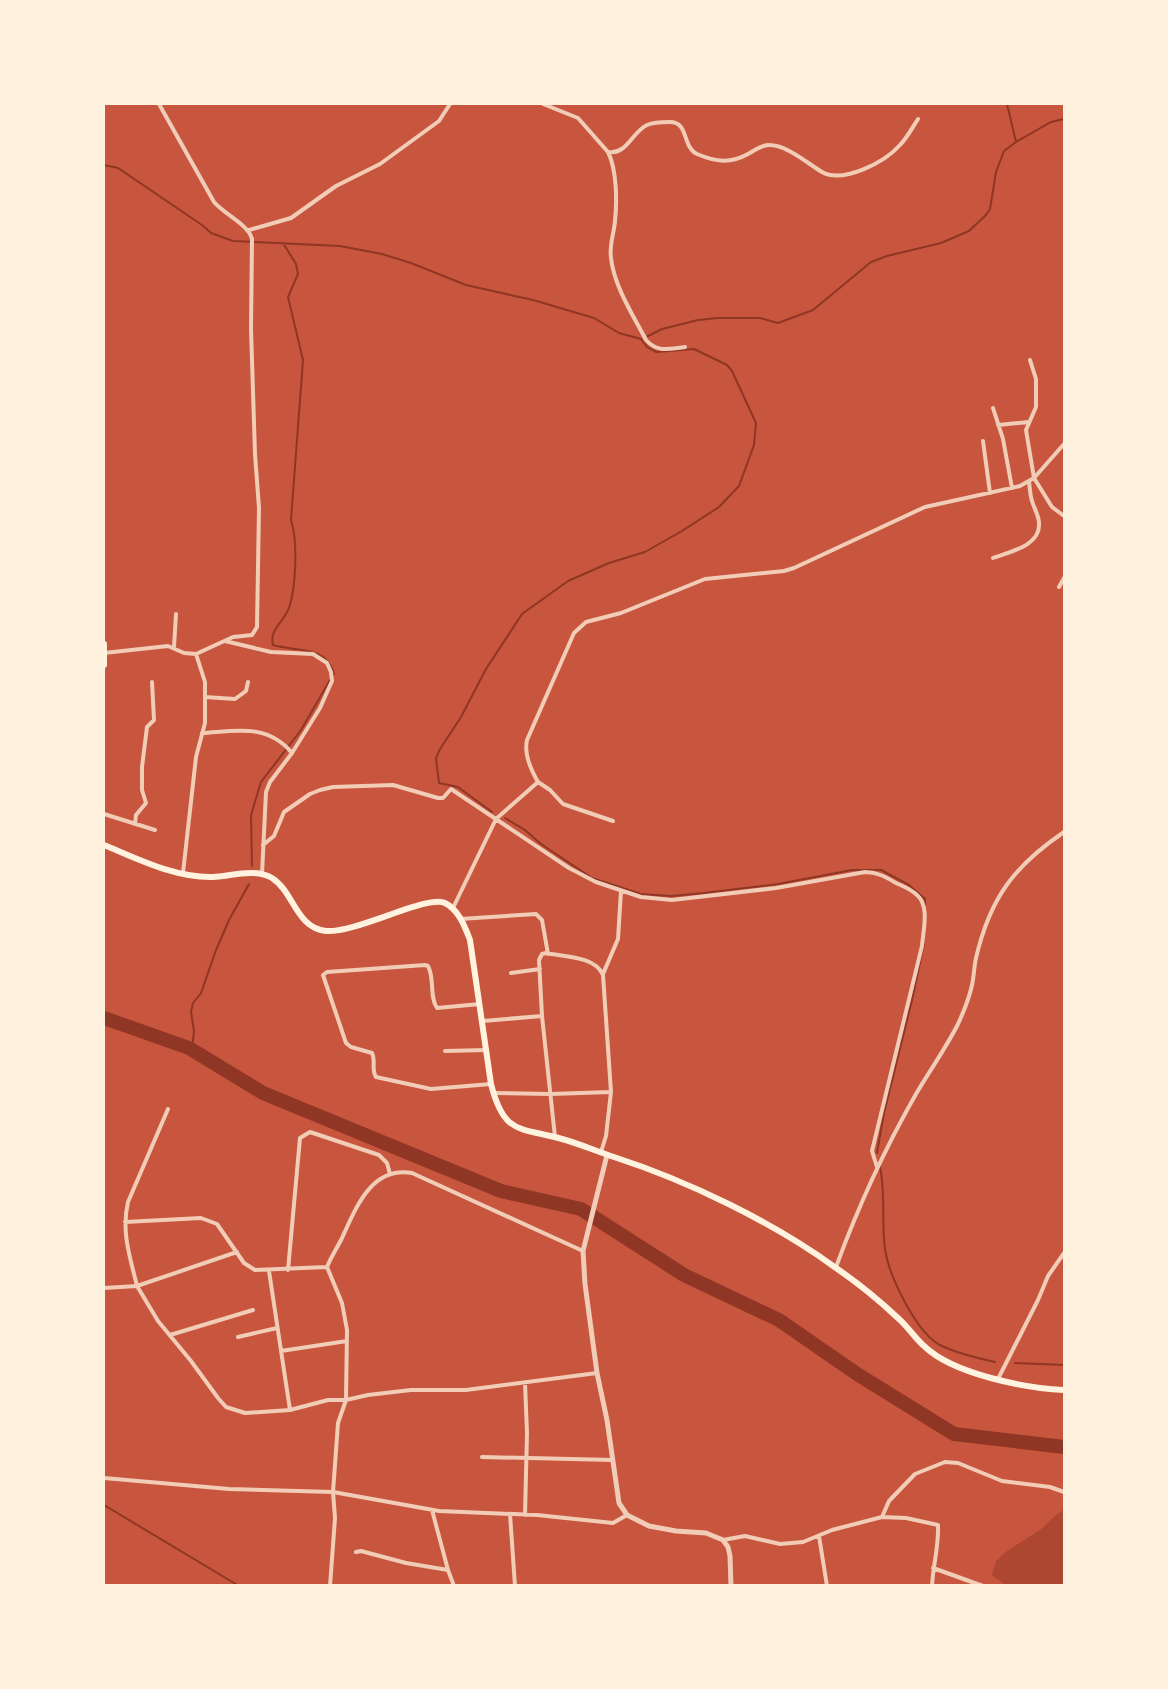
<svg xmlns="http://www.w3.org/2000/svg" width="1168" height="1689" viewBox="0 0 1168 1689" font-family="'Asap Condensed',sans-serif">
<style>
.green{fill:#ae4732}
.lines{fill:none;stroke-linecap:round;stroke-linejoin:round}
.stream{stroke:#8f3625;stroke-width:2}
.river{stroke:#8f3625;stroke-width:14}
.minor{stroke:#f1ccb7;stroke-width:4}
.tertiary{stroke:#f1ccb7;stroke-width:5}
.secondary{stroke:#fff3e0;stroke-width:6}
</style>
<rect width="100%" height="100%" fill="#c8553d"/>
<!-- green -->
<path class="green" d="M1064 1510V1585H1005L992 1575 996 1561 1007 1551 1040 1530 1056 1515Z"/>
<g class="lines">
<!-- stream -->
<path class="stream" d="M1007 104 1016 142
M104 165 118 168 202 225 211 233 233 241 340 246 382 254 411 263 466 285 533 300 594 318 619 333 641 339 647 347 656 352 694 349 727 365 732 371 756 423 754 445 739 486 719 507 682 531 645 552 609 563 568 581 522 614 486 669 461 717 440 749 436 758 439 783 458 787 492 812
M283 243 296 264 298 274 288 297 303 360 291 520C298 541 296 588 289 608 284 622 269 629 273 645 297 652 326 645 334 674
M648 336 662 329 698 320 718 318H760L778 323 813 310 871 262 887 256 941 243 969 231 986 215 990 209 996 172 1004 151 1016 142 1051 122 1064 119
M505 818 525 830 541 844 592 878 641 894 671 896 704 893 778 884 852 870H881L909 885 925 899V905
M252 866 251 815 261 782 301 730 330 680
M192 1050 194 1031 191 1012 193 1003 201 993 216 950 229 920 249 884
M877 1153 884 1113 912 1000 924 944
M880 1167C886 1194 881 1222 885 1249 889 1276 917 1335 942 1346 959 1354 977 1358 995 1362
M1015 1363 1064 1365
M104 1505 239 1586"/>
<!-- river -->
<path class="river" d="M104 1018 189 1048 263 1093 501 1191 581 1209 684 1275 779 1320 857 1374 954 1434 1064 1447"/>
<!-- minor -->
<path class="minor" d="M543 104 578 118 608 152C627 155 632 132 647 125 654 122 663 122 670 122 689 122 682 147 697 154 716 162 730 164 748 154 755 150 761 145 769 145 787 145 807 163 822 172 843 184 885 162 900 145 907 138 912 128 918 119
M608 152C617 170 617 202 615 221 614 234 609 245 611 258 614 286 633 315 646 340 658 353 668 349 685 347
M249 230 291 218 336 186 380 164 439 121 450 104
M1030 360 1036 379V407L1026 430 1034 478 1052 507 1064 516
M993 408 1003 439 1012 488
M998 425 1029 422
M983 441 990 493
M993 558C1009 552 1041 546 1039 523 1039 516 1034 508 1032 501 1030 495 1030 488 1029 482
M1059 587 1064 578
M225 641 271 652 313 654 327 663 331 672 332 681 320 708 292 753 270 782 266 792 262 874
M174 647 176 614
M104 653 168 646 184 653 196 654 233 637 252 635 257 627 259 508 255 454 251 329 252 239C249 225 224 214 214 202L159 104
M205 697 235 699 246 691 248 682
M202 733C236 731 267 723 292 753
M538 782 550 790 563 804 613 821
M104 814 155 830
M135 824 136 815 146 803 142 790V767L147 727 154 720 152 682
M263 845 274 836 284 812 310 794 320 790 333 787 393 785 438 798H443L451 789 569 868 596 882 641 897 672 900 776 888 865 872C877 872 886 877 896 883 903 886 912 890 917 895 930 906 923 931 922 946L872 1151 877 1167
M183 873 196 757 205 723V682L196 654
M453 908 496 819 538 782C531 770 524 753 527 740L574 633 586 622 621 613 705 579 784 571 794 568 925 507 1020 486 1034 478 1064 444
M460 919 536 914 542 920 548 954
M511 973 540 969
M603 974 618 939 621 891
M480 1004 437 1008C429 996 435 979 428 966L425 965 327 972 323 975 346 1043 351 1047 372 1053C376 1061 371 1070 376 1077L431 1089 491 1084
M483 1021 542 1016
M445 1051 486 1050
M494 1093 551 1094 611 1092
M168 1109 128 1202C121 1232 130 1257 137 1286L237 1252
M555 1137 542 1016 539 960 542 954 546 953C564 957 595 956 603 975L611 1092 606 1136 601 1152
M125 1222 201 1218 217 1224 244 1263 255 1270 327 1267
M836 1267C858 1207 884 1150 916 1094 930 1070 946 1048 958 1024 964 1011 969 999 972 985 974 976 974 967 976 958 990 898 1014 866 1064 832
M288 1270 300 1138 310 1132 379 1155 387 1163 390 1174
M269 1271 290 1410
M104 1288 137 1286 158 1321 191 1361 218 1398 226 1407 245 1413 290 1410 328 1400H346L368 1395 411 1390H466L597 1373
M170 1335 253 1310
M238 1337 277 1328
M281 1351 347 1341
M998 1379 1038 1300 1048 1276 1064 1253
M482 1457 613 1460
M104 1478 229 1489 333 1492 338 1423 346 1400 347 1330 342 1303 327 1267C331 1257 337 1248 342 1238 356 1208 371 1166 412 1173L583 1251
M432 1510 448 1570
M510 1514 515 1586
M525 1515 527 1433 525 1383
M882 1517 889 1501 915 1474 945 1462 958 1463 1002 1481 1050 1487 1064 1492
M819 1536 827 1586
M723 1540 745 1536 780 1544 803 1542 832 1530 882 1517 906 1518 938 1525C939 1546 933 1565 932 1586
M356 1552 361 1551 406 1563 448 1570 454 1586
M933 1568 983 1586
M330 1586 335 1518 333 1492 439 1511 537 1515 613 1523 627 1515"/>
<!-- tertiary -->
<path class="tertiary" d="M607 1155 583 1251 585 1284 597 1373 607 1420 619 1503 627 1515 649 1526 676 1531 706 1533 723 1540 728 1547 730 1556 731 1586"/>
<!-- secondary -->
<path class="secondary" d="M104 644V665
M104 845C138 859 175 878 213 877 231 876 255 868 272 878 294 892 296 928 326 931 357 933 428 894 445 903 459 910 465 927 470 940L491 1084C504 1135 519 1127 562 1139 580 1144 596 1151 614 1157 688 1181 773 1222 836 1268 858 1283 880 1301 899 1319 908 1327 915 1338 924 1346 953 1374 1024 1388 1064 1390"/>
</g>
<!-- border -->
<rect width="1168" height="1689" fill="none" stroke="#fff3e0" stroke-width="210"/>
</svg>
